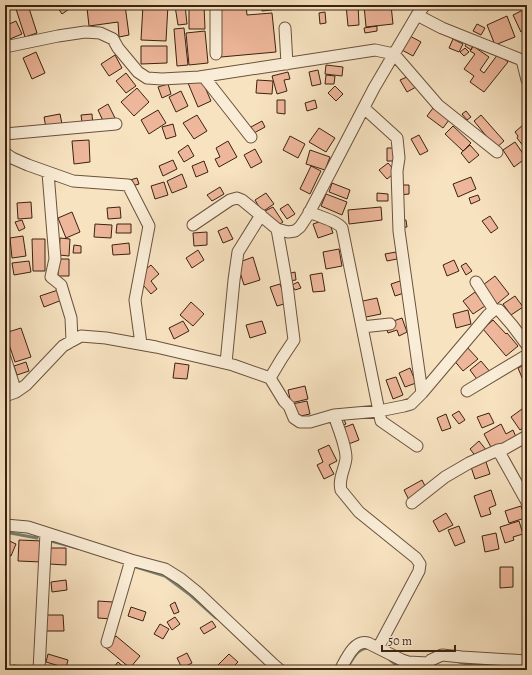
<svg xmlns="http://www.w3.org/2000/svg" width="532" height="675" viewBox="0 0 532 675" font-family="Alegreya,serif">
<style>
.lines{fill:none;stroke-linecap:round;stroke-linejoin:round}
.stream{stroke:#768072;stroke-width:3}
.building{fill:#eeb69a;stroke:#3b2210}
.minor-casing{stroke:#6a523c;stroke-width:13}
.minor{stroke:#faedd7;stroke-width:11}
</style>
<rect width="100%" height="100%" fill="#f8e3c1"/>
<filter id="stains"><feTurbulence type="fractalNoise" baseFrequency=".005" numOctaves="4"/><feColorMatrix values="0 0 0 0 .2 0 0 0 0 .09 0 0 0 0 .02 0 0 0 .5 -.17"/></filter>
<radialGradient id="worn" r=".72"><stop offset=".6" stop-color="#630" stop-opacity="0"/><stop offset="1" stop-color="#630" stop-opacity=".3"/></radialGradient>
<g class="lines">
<!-- stream -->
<path class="stream" d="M5 532 37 538
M51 541 77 548
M136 567 165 576 189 594 216 618
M390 660 399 667 411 670
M459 662C480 667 506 668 527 669
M348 666C354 658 357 649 367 648
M423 670H425"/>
</g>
<!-- building -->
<path class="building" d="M28 5 37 33 25 37 16 9Z
M56 5H75L62 14Z
M97 5H125L129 35 119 37 118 22 89 26 87 8 97 7Z
M143 5H168L166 41 141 40Z
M181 5H185L187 24 178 25 175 6Z
M189 5H204L205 29H189Z
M229 5H246L247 15 272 13 276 52 221 57 216 6Z
M261 5H271L272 10 262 11Z
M346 5H358L359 25 348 26Z
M364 5H391L393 24 366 27Z
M474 5H487L476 10Z
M527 8V29L521 32 513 15Z
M325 12 326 23 320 24 319 13Z
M507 16 515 37 495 45 487 25Z
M16 21 22 34 10 39 5 26Z
M477 24 485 28 481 35 473 31Z
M377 26V31L365 33 364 28Z
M184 28 188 65 177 66 174 29Z
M205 31 208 63 189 65 186 33Z
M410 36 421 42 413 56 402 50Z
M453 39 463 44 459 52 449 48Z
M468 40 474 44 471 50 465 46Z
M141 46H167V63L141 64Z
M473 46 489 57 480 70 484 73 498 54 508 62 484 92 470 82 474 76 464 69 475 54 470 51Z
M465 48 469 52 464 56 460 52Z
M36 52 45 73 32 79 23 58Z
M115 55 122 68 109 76 101 64Z
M326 65 343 67 342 76 325 74Z
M318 70 321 84 312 86 309 72Z
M288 72 290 79 284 80 287 91 277 94 272 76Z
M126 73 136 86 126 93 116 81Z
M326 75 335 76 334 84H325Z
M409 76 416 87 407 92 400 80Z
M201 78 211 101 198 107 188 83Z
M257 80 273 81 272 94 256 93Z
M168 84 171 94 162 98 158 87Z
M335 86 343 94 336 101 328 93Z
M137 88 149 102 134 116 121 102Z
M181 91 188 106 176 112 169 97Z
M277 100H285V114L277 113Z
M315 100 317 108 307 111 305 103Z
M108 104 115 118 104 123 98 110Z
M433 108 449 120 443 128 427 116Z
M158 110 166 123 149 134 141 120Z
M466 111 471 117 467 120 462 114Z
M60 114 63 129 47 133 44 117Z
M92 114 93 128 83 129 81 115Z
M197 115 207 131 194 139 183 123Z
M481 115 504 141 496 148 474 121Z
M262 121 265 127 254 133 251 127Z
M173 124 176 136 166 139 162 127Z
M524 124 527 127V145L524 147 517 138 518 136 515 132Z
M453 126 471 143 463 151 445 134Z
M319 128 335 138 326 152 309 142Z
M419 135 428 151 420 155 411 139Z
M290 136 305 144 298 158 283 150Z
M89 140 90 162 74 164 72 141Z
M228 141 237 157 219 167 215 159 220 157 216 148Z
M515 142 526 158 514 167 503 150Z
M188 145 194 156 184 162 178 152Z
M470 145 479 155 469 163 461 153Z
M387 148H394L395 161H387Z
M255 149 262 162 251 168 244 155Z
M310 150 330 157 325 170 306 164Z
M173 160 177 169 163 176 159 166Z
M204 161 208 172 196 177 192 166Z
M388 163 396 172 387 179 379 170Z
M311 166 321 171 310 194 300 189Z
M182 174 187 187 172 193 167 181Z
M471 177 476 189 458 197 453 184Z
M137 178 139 184 132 186 130 180Z
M164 182 168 195 155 199 151 186Z
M332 183 350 190 347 199 329 192Z
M399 185H409V194L400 195Z
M220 187 224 194 212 201 207 195Z
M266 193 274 204 262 212 255 200Z
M377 193 388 194V201H377Z
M326 194 347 202 342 215 321 206Z
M478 195 480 200 471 204 469 198Z
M31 202 32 218 18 219 17 203Z
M288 204 295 214 287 219 280 209Z
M120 207 121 218 108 219 107 208Z
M273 207 283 222 275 227 265 211Z
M381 207 382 220 349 224 348 210Z
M72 212 80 232 66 238 58 218Z
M490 216 498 228 491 233 482 221Z
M328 219 333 233 318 238 313 224Z
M22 220 25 228 19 231 15 222Z
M400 220H406L407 227 400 228Z
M95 224 112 225 111 238 94 237Z
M117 224H131V233H116Z
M227 227 233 239 223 243 218 231Z
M207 232V245L194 246 193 233Z
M23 236 26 256 12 258 10 238Z
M60 238 70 239 69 256 59 255Z
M32 239H45V271H33Z
M129 243 130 254 113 255 112 245Z
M74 245 81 246V253H73Z
M339 249 342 266 326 269 323 252Z
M198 250 204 260 192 268 186 258Z
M396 252 397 259 387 261 385 254Z
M253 257 260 280 244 285 237 263Z
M58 259H69V276H58Z
M454 260 459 271 447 276 443 265Z
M29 261 31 272 14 275 12 263Z
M466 263 472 271 466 275 461 266Z
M151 265 159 274 151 281 157 289 151 294 136 277Z
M295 272 296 280 288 281 287 274Z
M322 273 325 291 313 292 310 275Z
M495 276 509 294 497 304 483 285Z
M400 281 404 293 395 296 391 284Z
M298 282 301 288 295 290 292 285Z
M280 284 287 303 277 306 270 287Z
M58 290 62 300 44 307 40 296Z
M475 292 485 306 473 314 463 301Z
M515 296 523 307 511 315 503 304Z
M377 298 381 314 361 318 358 302Z
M191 302 204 314 193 326 180 315Z
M468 310 471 324 456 328 453 314Z
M402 318 407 332 399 336 397 330 388 333 385 324Z
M493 320 506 334 507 333 518 346 506 356 483 329Z
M183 321 189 331 174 339 169 328Z
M262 321 266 333 250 338 246 325Z
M527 322V331L523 324Z
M21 328 31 357 15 362 5 333Z
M466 346 478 359 463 371 452 358Z
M481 361 491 373 479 382 470 370Z
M26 362 29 371 17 375 14 366Z
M175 363 189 365 187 379 173 378Z
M526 364 527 366V379L523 380 518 368Z
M410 368 416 383 405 387 399 373Z
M396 377 403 395 393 399 386 380Z
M305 386 308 399 291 403 288 390Z
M307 401 310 414 296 417 292 404Z
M522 409 527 416V425L520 430 511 417Z
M459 411 465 420 459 424 452 415Z
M489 413 494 423 482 428 477 417Z
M446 414 451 428 442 431 437 418Z
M342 415 346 424 340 427Z
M353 424 359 440 346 445 340 429Z
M501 424 506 434 513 430 516 437 493 451 484 434Z
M479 441 487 451 477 458 470 449Z
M329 445 337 461 329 465 334 474 324 479 317 465 323 462 318 450Z
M485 459 490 474 475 479 470 464Z
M422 480 427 490 409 500 404 490Z
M491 490 496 505 489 508 491 514 481 517 474 496Z
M521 506 525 518 509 523 505 511Z
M446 513 453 525 439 532 433 521Z
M519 521 523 534 513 537 514 540 505 543 500 527Z
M459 526 465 542 455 546 448 530Z
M496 533 499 549 485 552 482 536Z
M5 539 16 544 11 556 5 554Z
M19 540 43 541 42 562 18 561Z
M50 548H66V565L49 564Z
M500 567H513V587L500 588Z
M66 580 67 590 52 592 51 582Z
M98 601 113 602 112 619 98 618Z
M175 602 179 612 174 614 170 605Z
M131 607 146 612 143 621 128 616Z
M45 615H63L64 631H45Z
M175 617 180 624 172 630 167 622Z
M212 621 216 627 204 634 200 628Z
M160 624 169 629 163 639 154 634Z
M116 636 140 656 130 668 106 648Z
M187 653 192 663 182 668 177 658Z
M48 654 68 660 66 668 46 662Z
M229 654 238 662 230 670H215L214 669Z
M118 662 127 670H111Z
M13 665 33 667V670H12Z"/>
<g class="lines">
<defs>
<path id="minor" d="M417 15 442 28 522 60 527 80
M285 28 287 64
M5 47 58 36 85 32 100 33 113 39 118 48 138 72 147 78 162 79 199 77 375 50 394 54 417 15 425 5
M216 54V5
M204 77 251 137
M364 108 397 138 399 158 397 171 399 231 422 393
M5 134 116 124
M5 153 12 158 28 165 73 181 128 185 149 226 135 300 141 344
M48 173 55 259 51 277 61 285 71 318 72 341
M309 212C318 216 337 221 342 228L381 421 417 446
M193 225 230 200 237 198 242 200 253 209 277 229 288 232 295 231 300 227 308 215 374 88 394 54 438 105 497 152
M476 282 494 310
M362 327 390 324
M5 358 16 392
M226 363 234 280 238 252 261 215
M270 378 282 358 294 340 287 285 277 229
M467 391 527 355
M5 396 16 392 26 385 63 346 81 336 106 338 156 347 233 365 270 378 284 401 289 406 294 418 300 422H310L334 415 379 411 404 406 411 404 422 393 488 315 494 310H499L512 325 527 345
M334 415C338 428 346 445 346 458 345 469 338 479 341 490L359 512 416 558 420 564 419 571 378 648
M498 450 527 502
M412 503 445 477 469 463 498 450 504 449 527 436
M5 525 28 527 131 560 165 569 181 579 197 592 274 665 280 670
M107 642 131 560
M39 670 46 533
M340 670C346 660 354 639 368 643L402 660 408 662 428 663 431 660 442 655 462 657 527 661"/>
</defs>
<!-- minor casing -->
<use href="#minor" class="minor-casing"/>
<!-- minor -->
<use href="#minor" class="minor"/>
</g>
<!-- margin -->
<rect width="532" height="675" fill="none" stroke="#f8e3c1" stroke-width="20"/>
<rect x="6" y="6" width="520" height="663" fill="none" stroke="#3b2210" stroke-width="2"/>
<rect x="10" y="10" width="512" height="655" fill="none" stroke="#3b2210"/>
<!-- scale -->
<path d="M382 645v6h73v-6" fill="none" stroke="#3b2210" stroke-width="2"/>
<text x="388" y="645" font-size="12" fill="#3b2210" stroke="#faedd7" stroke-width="3" paint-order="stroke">50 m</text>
<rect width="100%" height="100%" filter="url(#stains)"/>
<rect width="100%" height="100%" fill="url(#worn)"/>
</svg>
